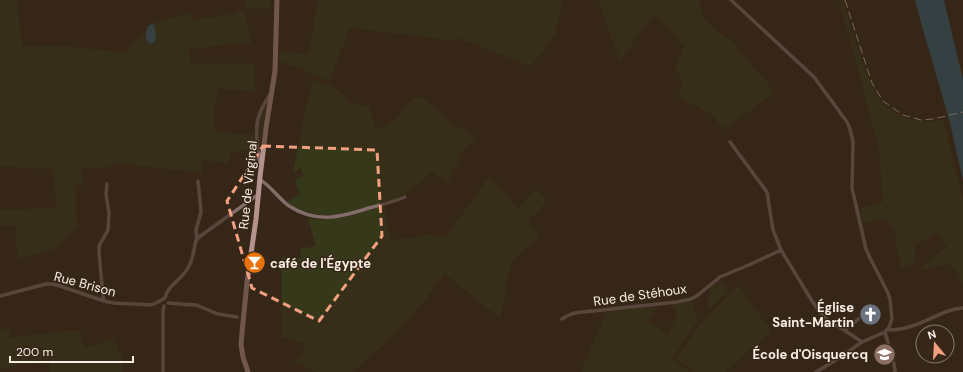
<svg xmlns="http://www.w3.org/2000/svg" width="963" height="372" viewBox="0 0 963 372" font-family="'DM Sans',sans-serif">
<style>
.green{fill:#35391a}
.water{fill:#336077}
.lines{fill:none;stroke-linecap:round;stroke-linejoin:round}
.street{stroke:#826d6a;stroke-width:3.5}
.secondary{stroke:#b4928d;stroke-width:5}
.rail{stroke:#c6baae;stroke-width:1;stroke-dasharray:8 4;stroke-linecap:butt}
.marked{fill:none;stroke:#f2a07f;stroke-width:3;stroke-dasharray:8 5;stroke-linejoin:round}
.labels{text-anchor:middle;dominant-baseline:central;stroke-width:3;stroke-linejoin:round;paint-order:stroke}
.street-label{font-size:13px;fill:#f9eee4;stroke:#372718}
.poi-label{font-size:13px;font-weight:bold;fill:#f9eee4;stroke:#372718;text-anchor:end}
</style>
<rect width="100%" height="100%" fill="#372718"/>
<!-- green -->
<path class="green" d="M0 0H17L22 47 47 45 126 52 142 33 146 41 150 44 155 42 157 37 154 23 191 12V20L236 14V12L244 10 251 43 225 45 189 49 190 63 255 64V92L218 88 215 103V130L237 134 254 135 256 150 231 152 228 164 201 159 202 174 197 172 113 163 111 167 82 168 83 185H76L77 226 56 248 18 259 15 226H0V210L57 208 52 169 0 166Z
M244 0H271V9L246 8Z
M318 0H562L555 35 531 66 458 38 448 40 350 28 329 81 280 61 279 51 308 54Z
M598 0H699L701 12 707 22 721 34 733 42 750 64 763 77 774 93 724 129 710 113 679 98 682 79 674 68 685 46 653 14 620 61Z
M839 0H843L862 62 877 97 890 110 906 119 923 122 943 120 963 199V284L959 275 950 263 923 270 921 267 947 247 937 232 915 245V263L901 269 894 229 885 218 863 224 861 208 883 202 879 148Z
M312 80 331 85 346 97 349 103 369 106 376 130 398 117 412 98H424L449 121 476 138 465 148 447 184 432 171C423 179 414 188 404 195 398 199 385 201 378 204 344 214 319 224 287 202L300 194 295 179 304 176 301 168 293 172Z
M267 102 260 145H259C258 126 258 119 267 102Z
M490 176 518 209 535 189 544 196 546 202 528 221 540 236 511 262 500 318 445 274C427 297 409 322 387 342 375 352 363 362 352 372H316L295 362 307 344 281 337 282 257 301 258 300 249 316 246 308 218 320 220 341 218 384 206 391 241 431 234 446 237Z
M720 280 729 291 710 308 708 304 710 289Z
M739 286 771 331 725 372H694L676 358 707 316Z
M691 301 698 320 672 359 689 372H581L606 312 657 306 648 322 668 334 677 315 673 304Z
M9 328V338L63 331H80L83 348 98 344 115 337V342L122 358 123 372H50L49 359 0 369V330Z"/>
<!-- water -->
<path class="water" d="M915 0H944L963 80V180L949 119 924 33Z
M154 24 156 37 155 42 150 44C143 37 145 32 149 25Z"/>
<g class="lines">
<!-- street -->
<path class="street" d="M731 0 814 77 847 122 850 129 853 142 852 188 866 249 870 258 887 291 890 299 892 319 889 327 885 332 862 342 836 360 816 372
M730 142 767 192 773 230 781 250 812 301 823 316 829 321 844 330 862 342
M260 164C258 150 254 129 259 116 261 108 266 101 271 93
M260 180C269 184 279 199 289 206 317 224 341 217 369 208 381 205 393 202 405 197
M197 240 196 230 201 212 198 181
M0 296 46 284H52L57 285 104 301 114 303 151 305 156 303 165 298
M165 298C167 286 182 279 188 268 193 260 194 249 196 240L199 237 259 194
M104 301 103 297 99 252V246L108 230 109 213 106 194 107 184
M168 303 180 304 196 305 218 314 237 317
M562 319 567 316 574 313 677 302 691 299 698 295 720 277 751 264 781 250
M844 330 860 318
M887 330C895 330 904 329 912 326 929 321 945 309 963 308
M885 332 894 364 895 372
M163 372V312L164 306"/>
<!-- secondary -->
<path class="secondary" d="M248 372 243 357 241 344 242 333 247 282 256 219 260 177 266 128 275 71 277 0"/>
<!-- rail -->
<path class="rail" d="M845 0 872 83 883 101 903 115 921 120 933 119 963 112"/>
</g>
<!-- marked area -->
<path d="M0 0H963V372H0ZM263 146 377 150 382 236 319 321 252 288 227 201Z" fill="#372718" fill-opacity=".55" fill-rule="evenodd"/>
<path class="marked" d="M263 146 377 150 382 236 319 321 252 288 227 201Z"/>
<!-- icons -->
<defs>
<symbol id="bar-disc" viewBox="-11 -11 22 22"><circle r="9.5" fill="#e8710a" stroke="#372718"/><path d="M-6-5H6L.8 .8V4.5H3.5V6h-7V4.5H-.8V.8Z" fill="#fff"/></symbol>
<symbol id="church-disc" viewBox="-11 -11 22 22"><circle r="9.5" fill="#6b7280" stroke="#372718"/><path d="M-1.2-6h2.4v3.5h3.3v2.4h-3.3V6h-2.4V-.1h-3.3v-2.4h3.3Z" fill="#fff"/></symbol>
<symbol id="school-disc" viewBox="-11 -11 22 22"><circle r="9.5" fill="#8d6e63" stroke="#372718"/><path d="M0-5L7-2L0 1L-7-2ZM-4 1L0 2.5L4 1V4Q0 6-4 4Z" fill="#fff"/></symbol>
</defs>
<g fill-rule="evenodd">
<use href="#bar-disc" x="242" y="250" width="25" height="25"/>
<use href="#church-disc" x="858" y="302" width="25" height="25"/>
<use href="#school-disc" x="872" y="342" width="25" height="25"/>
</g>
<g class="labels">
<!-- street labels -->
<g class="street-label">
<text transform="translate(248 185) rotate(-84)">Rue de Virginal</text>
<text transform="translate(85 284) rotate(15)">Rue Brison</text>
<text transform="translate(640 295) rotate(-8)">Rue de Stéhoux</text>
</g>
<!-- poi labels -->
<g class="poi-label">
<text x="270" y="263" text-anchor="start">café de l'Égypte</text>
<text x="854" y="307">Église<tspan x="854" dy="15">Saint-Martin</tspan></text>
<text x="868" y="354">École d'Oisquercq</text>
</g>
</g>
<!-- north arrow -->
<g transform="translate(935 344) rotate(342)"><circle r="19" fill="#372718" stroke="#85776a"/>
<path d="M0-3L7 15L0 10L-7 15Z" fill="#f2a07f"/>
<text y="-6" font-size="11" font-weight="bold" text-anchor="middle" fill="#f9eee4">N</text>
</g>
<!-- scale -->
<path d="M10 356v6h123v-6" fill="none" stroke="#f9eee4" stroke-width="2"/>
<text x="16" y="356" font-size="12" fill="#f9eee4" stroke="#372718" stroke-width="3" paint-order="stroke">200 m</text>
</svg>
